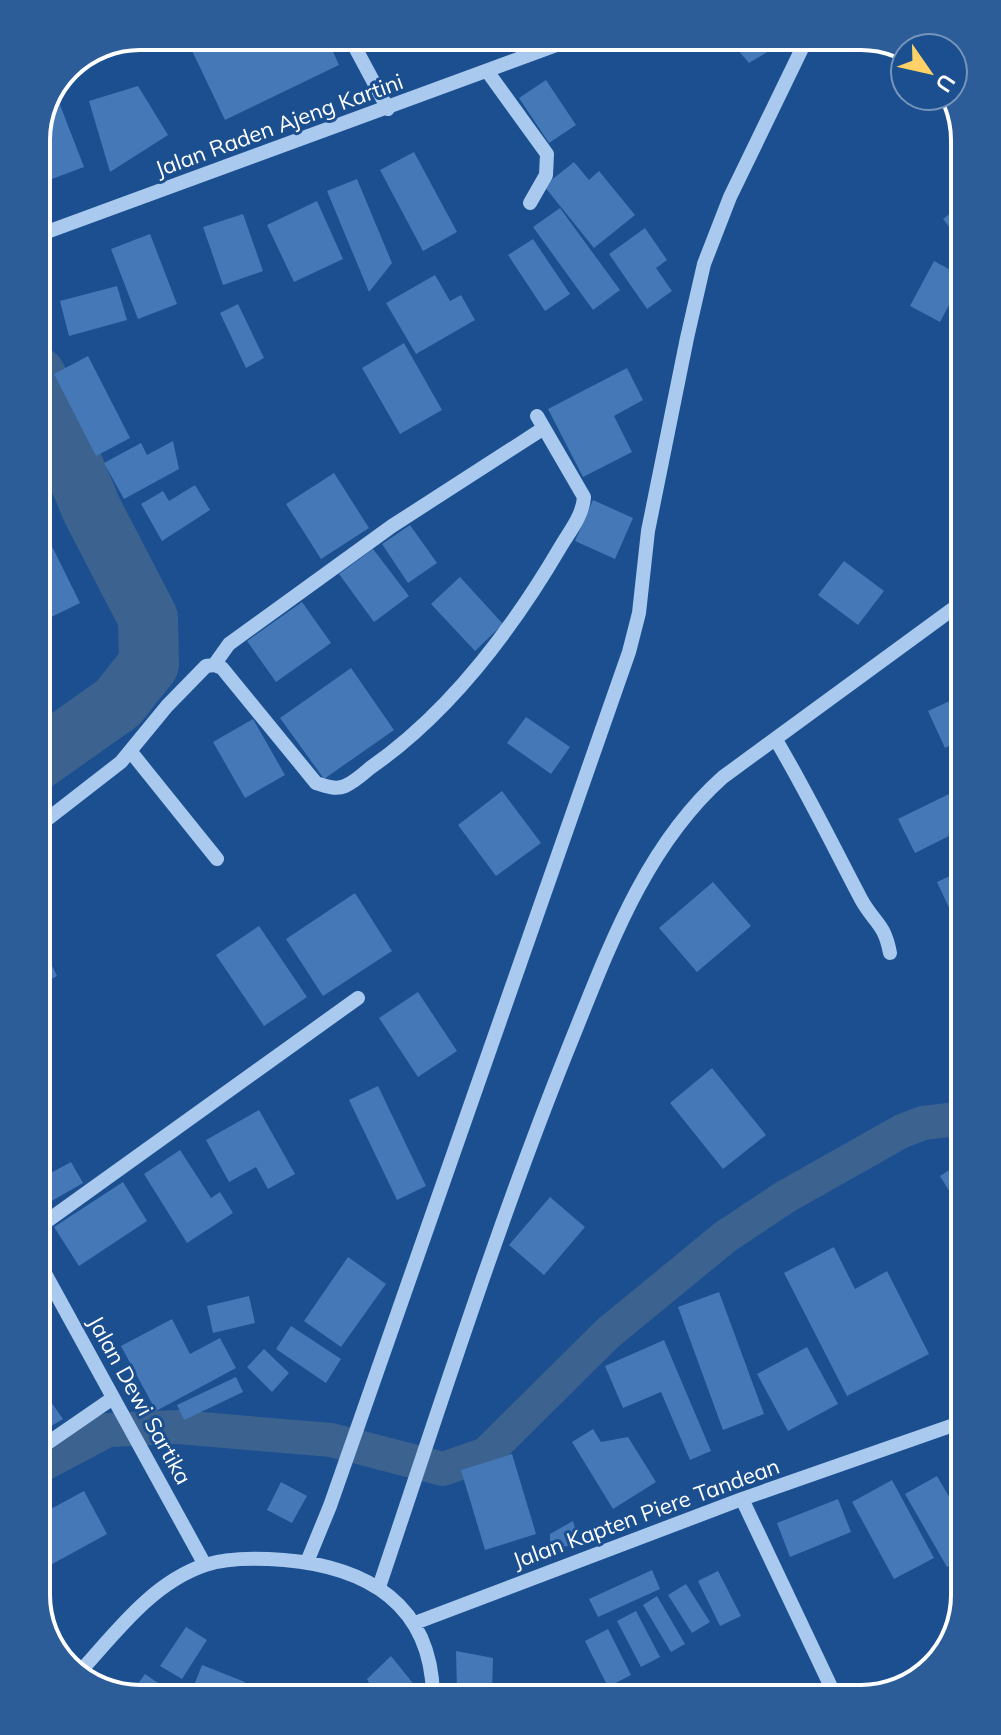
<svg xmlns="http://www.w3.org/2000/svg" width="1001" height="1735" viewBox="0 0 1001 1735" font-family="Mulish,sans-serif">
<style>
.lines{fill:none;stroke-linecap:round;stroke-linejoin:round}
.canal{stroke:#3c6290;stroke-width:34}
.river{stroke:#3c6290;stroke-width:60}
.building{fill:#4478b7}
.minor{stroke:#a9c9ee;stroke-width:14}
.labels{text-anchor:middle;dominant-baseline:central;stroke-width:6;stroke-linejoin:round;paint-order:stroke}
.street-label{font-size:22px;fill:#fff;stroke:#1b4f8f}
.rim{fill:none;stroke:#fff;stroke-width:4}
</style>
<rect width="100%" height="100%" fill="#1b4f8f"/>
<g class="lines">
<!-- canal -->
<path class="canal" d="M36 1468 108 1430 178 1427 331 1440 443 1469 486 1454 608 1333 725 1237 785 1197 902 1131 923 1123 965 1118"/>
<!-- river -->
<path class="river" d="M36 761 118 703 149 664 148 618 92 510 36 376"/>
</g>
<!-- building -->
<path class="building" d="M185 36H326L339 65 225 120Z
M726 36H794L749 63Z
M546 80 576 125 549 143 519 98Z
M138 86 168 135 110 172 89 101Z
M55 92 84 167 36 185V134Z
M414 152 457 232 423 251 380 170Z
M574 162 589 180 599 171 635 215 594 248 544 186Z
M357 179 392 263 369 292 327 191Z
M317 201 343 259 294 282 267 225Z
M965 202V247L943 219Z
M560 208 620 290 593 310 533 227Z
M243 214 263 271 223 285 203 227Z
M645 228 667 260 656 268 672 291 647 309 609 254Z
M150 234 177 304 138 319 111 249Z
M533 239 570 294 545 311 508 255Z
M934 261 964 277 940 322 910 306Z
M435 275 450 301 461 295 475 320 416 354 386 303Z
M117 286 127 320 69 336 60 301Z
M238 304 264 358 246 368 220 313Z
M404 343 442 410 400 434 362 368Z
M88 356 130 438 96 456 54 374Z
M627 368 643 400 614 416 632 452 583 477 548 409Z
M173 441 179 469 124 499 104 463 141 443 147 455Z
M965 453V476L956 460Z
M334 473 369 528 321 559 286 504Z
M195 485 210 510 162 541 141 504 163 491 169 501Z
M593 500 633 518 615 559 575 541Z
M36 514 80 603 39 623 36 618Z
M410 525 437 563 408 583 382 544Z
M373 549 409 596 374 622 339 574Z
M844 561 884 591 858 625 818 595Z
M460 577 503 624 475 651 431 604Z
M302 602 331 643 276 682 247 641Z
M351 668 394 730 324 779 280 718Z
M965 694V738L945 748 928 711Z
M526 717 570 747 551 774 507 743Z
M253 719 285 775 245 798 213 742Z
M502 791 541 843 496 876 458 825Z
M955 791 965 811V828L915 853 898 819Z
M965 869V924L958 927 937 882Z
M713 882 751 926 697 972 659 928Z
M355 893 392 951 323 996 286 939Z
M36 921 44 935 36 940Z
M259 926 307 997 264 1026 216 955Z
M44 949 57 976 40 985 52 1008 36 1016V953Z
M418 992 457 1051 418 1077 379 1018Z
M712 1068 766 1135 723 1169 670 1103Z
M378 1086 426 1186 397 1200 349 1100Z
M259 1110 295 1174 268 1189 256 1167 229 1182 206 1140Z
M180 1150 211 1198 220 1192 233 1213 187 1243 144 1174Z
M965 1160V1217L940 1176Z
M71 1162 83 1183 36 1210V1181Z
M123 1182 147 1221 79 1266 54 1227Z
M550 1197 585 1227 544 1275 509 1245Z
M834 1247 855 1289 887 1271 929 1354 847 1396 784 1273Z
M348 1257 386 1284 341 1347 304 1321Z
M719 1292 764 1414 723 1430 678 1307Z
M249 1296 255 1323 213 1333 207 1306Z
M172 1319 190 1354 220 1338 236 1368 156 1411 121 1346Z
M291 1326 341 1359 326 1383 276 1349Z
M664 1340 711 1451 690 1460 661 1392 623 1408 605 1366Z
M807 1347 838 1404 788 1431 757 1374Z
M264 1349 289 1373 272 1392 247 1367Z
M236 1377 243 1392 184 1420 177 1405Z
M49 1399 63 1419 36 1435V1408Z
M593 1429 601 1442 628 1437 656 1482 613 1509 572 1442Z
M512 1454 536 1534 485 1550 461 1470Z
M937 1476 965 1524V1557L947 1567 905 1494Z
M892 1480 934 1558 894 1579 852 1502Z
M281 1482 307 1496 292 1523 267 1510Z
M84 1491 107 1534 36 1573V1517Z
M838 1499 851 1532 790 1557 777 1523Z
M573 1521 579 1544 550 1549V1534Z
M652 1570 660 1589 598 1617 589 1599Z
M718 1571 741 1616 720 1626 698 1581Z
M686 1584 710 1622 692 1633 668 1595Z
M657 1596 685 1644 671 1652 643 1605Z
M636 1611 660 1657 641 1667 617 1621Z
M186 1627 207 1640 182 1679 160 1666Z
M608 1629 631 1675 608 1687 585 1641Z
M456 1651 493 1658 492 1693H457Z
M391 1656 420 1692 413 1695 375 1696 367 1679Z
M202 1665 245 1682 238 1697 189 1698Z
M145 1674 180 1698 128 1697Z"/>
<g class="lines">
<!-- minor -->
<path class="minor" d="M349 36 388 109
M487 71 547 154 546 175 530 203
M36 236 581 36
M214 665 229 644 392 526 544 428
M776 740C807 792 833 846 861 899 874 923 884 922 890 953
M131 752 217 859
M36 828 121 762 167 706 206 666 214 665 222 668 316 783C325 786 336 790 345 786 354 782 363 774 370 768 449 713 513 628 561 546 570 531 583 515 584 497L537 416
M36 1229 358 998
M36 1257 205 1565
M36 1451 113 1398
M742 1499 832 1689
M307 1562 330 1506 629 652 639 613 648 531 687 338 704 264 730 197 808 36
M379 1587C439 1409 496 1229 566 1054 606 956 642 849 723 777L965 600
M415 1623 742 1499 965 1421
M77 1675C114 1635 151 1583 205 1565 229 1557 259 1558 284 1560 367 1567 431 1604 433 1695"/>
</g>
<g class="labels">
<!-- street labels -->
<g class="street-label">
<text transform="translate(279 125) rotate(-20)">Jalan Raden Ajeng Kartini</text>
<text transform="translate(140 1400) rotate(61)">Jalan Dewi Sartika</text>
<text transform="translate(646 1513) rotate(-20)">Jalan Kapten Piere Tandean</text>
</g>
</g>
<!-- crop -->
<path d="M0 0H1001V1735H0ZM140 50H861A90 90 0 0 1 951 140V1595A90 90 0 0 1 861 1685H140A90 90 0 0 1 50 1595V140A90 90 0 0 1 140 50Z" fill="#2d5d98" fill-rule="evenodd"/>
<path class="rim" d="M140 50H861A90 90 0 0 1 951 140V1595A90 90 0 0 1 861 1685H140A90 90 0 0 1 50 1595V140A90 90 0 0 1 140 50Z"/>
<!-- north arrow -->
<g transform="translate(929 72) rotate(124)"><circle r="38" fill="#1b4f8f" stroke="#7695bc" stroke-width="2"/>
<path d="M0-6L14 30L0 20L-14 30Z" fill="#ffd166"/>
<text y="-12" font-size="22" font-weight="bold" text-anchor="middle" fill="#ffffff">U</text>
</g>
</svg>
